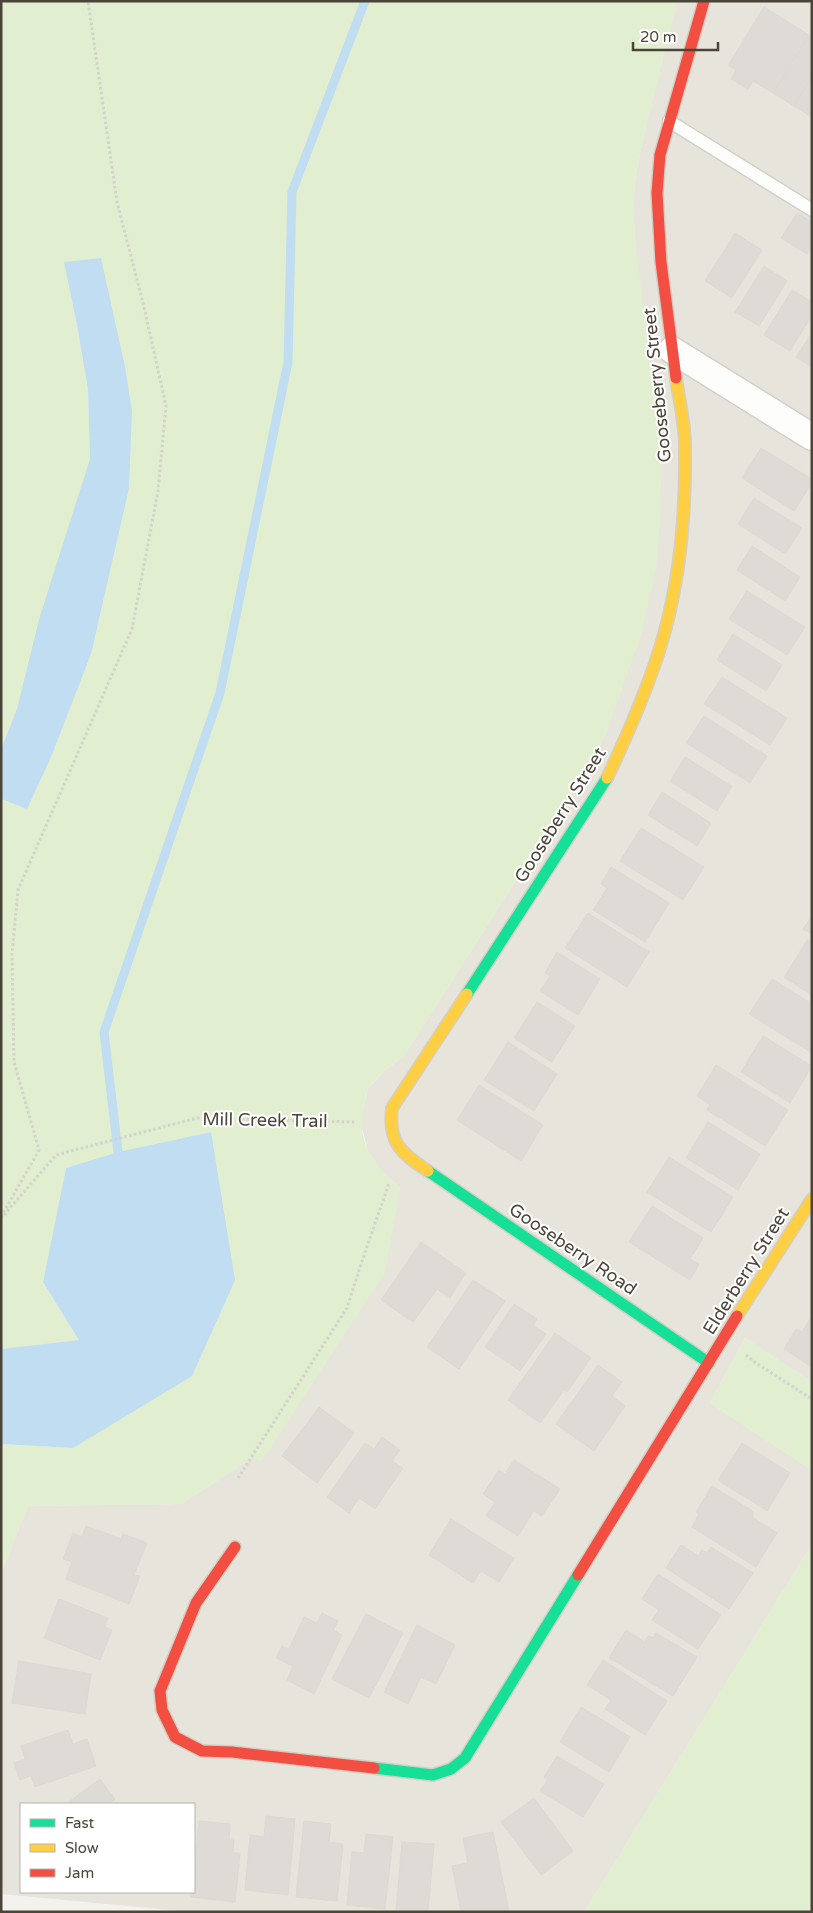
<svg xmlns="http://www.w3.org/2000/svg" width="813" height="1913" viewBox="0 0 813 1913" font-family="'Varela Round',sans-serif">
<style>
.residential{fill:#e7e4dc;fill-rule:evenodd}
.green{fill:#e1eecf}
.water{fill:#c0ddf1}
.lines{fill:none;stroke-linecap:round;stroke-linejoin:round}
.stream{stroke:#c0ddf1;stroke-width:9}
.building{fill:#dedbd6;stroke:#dcd9d4}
.lane-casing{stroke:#d2d0cb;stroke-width:15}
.street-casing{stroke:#d2d0cb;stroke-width:29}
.fast-casing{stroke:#d3cfc5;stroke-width:14}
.slow-casing{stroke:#d3cfc5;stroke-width:14}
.jam-casing{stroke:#d3cfc5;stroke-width:14}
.path{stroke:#d3d2cc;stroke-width:3;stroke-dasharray:2.5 2.5;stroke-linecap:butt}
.lane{stroke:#fdfdfc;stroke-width:12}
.street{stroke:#fdfdfc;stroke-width:26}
.fast{stroke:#16e098;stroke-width:11}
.slow{stroke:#ffcf43;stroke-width:11}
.jam{stroke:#f24e42;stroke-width:11}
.labels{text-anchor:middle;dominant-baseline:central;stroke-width:4;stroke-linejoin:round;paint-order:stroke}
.street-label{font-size:18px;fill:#4b4439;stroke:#fff}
</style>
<rect width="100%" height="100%" fill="#f4f2ee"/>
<!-- residential -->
<path class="residential" d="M677 1H812V1382L745 1338 710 1403 812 1470V1544L584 1912H191L1 1894V1573L28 1506 181 1504 252 1458 400 1188 379 1168 368 1151 362 1128V1115L368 1089 384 1071 404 1056 585 772 606 734 617 701 635 240 633 203 636 174 645 130ZM21 1804H194V1892H21Z"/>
<!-- green -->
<path class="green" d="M1 1H677L645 130 636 174 633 203 635 240 662 458 658 559 642 633 606 734 585 772 404 1056C391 1065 378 1075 369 1088 366 1093 365 1101 364 1107 355 1143 375 1165 400 1188L385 1273 262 1461 252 1458 181 1504 28 1506 1 1573V1444L73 1448 211 1132 118 1152 66 1168 43 1282 79 1340 1 1349V799L27 809 91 654 101 258 65 262 77 325 88 390 90 459 17 709 1 749Z
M745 1338 812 1382V1470L710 1403Z
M812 1544V1912H584Z"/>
<!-- water -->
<path class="water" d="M101 258 125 367 132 411 129 488 91 654 51 757 27 809 1 799V749L17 709 40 616 90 459 88 390 77 325 64 262Z
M211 1132 235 1280 192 1376 73 1448 1 1444V1349L79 1340 43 1282 66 1168 118 1152Z"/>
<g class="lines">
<!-- stream -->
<path class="stream" d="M118 1152 104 1032 220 693 288 362 292 192 365 1"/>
</g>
<!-- building -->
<path class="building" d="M764 7 809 35 773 93 753 81 748 89 731 79 736 70 728 65Z
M809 35 812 37V77L794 106 773 93Z
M812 77V117L794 106Z
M797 213 812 222V246L807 254 781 238Z
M735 233 762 250 732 298 705 281Z
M764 266 787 281 759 326 735 312Z
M792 290 812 302V315L790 351 764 335Z
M812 333V367L796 357Z
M761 448 812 479V483L794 511 742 478Z
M754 498 802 528 785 554 738 524Z
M752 546 800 577 785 601 737 570Z
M747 591 805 627 787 655 729 619Z
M733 634 782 665 766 691 717 660Z
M722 677 787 718 770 745 704 704Z
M704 716 767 756 750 783 686 743Z
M685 757 732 786 717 811 670 781Z
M662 792 711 823 697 846 648 815Z
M641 828 704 867 683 900 620 861Z
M611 867 669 903 645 942 593 910 607 888 601 884Z
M588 913 649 952 627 987 565 948Z
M812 916V934L803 929Z
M808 939 812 942V995L784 977Z
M557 952 600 979 578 1015 540 991 550 976 545 973Z
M772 979 812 1004V1053L749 1014Z
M537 1002 575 1026 552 1062 514 1038Z
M763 1036 812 1066 790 1103 741 1072Z
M508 1042 557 1074 534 1111 484 1080Z
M716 1065 788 1110 765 1146 707 1110 710 1105 697 1096Z
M479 1085 543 1125 521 1161 457 1120Z
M708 1122 760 1154 738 1190 686 1158Z
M669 1157 733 1197 711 1232 647 1192Z
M652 1206 703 1238 690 1259 699 1264 690 1280 629 1242Z
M421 1242 466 1273 450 1298 437 1289 413 1322 381 1300Z
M473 1280 505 1301 459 1369 427 1347Z
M514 1304 537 1319 533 1325 546 1334 520 1371 485 1347Z
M812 1316V1367L784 1349 796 1329 802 1332Z
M555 1333 591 1358 567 1392 564 1390 540 1423 508 1400Z
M598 1365 622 1382 612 1396 625 1406 594 1451 556 1424Z
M319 1407 354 1433 317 1483 282 1456Z
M382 1437 400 1450 392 1461 403 1468 375 1509 359 1498 349 1513 327 1497 365 1443 374 1449Z
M742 1443 790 1473 767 1511 718 1480Z
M514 1460 560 1489 542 1516 534 1511 518 1536 486 1516 495 1502 483 1494 499 1470 505 1474Z
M712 1486 754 1512 752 1517 777 1533 756 1567 692 1527 699 1514 696 1512Z
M451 1519 514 1558 499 1582 481 1571 473 1583 429 1555Z
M86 1526 121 1539 123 1534 147 1543 134 1575 140 1576 129 1604 66 1579 72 1562 63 1559 73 1533 82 1537Z
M681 1545 698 1556 702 1550 707 1553 711 1547 753 1573 729 1609 666 1568Z
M658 1574 721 1615 698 1649 652 1620 659 1610 642 1599Z
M59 1599 108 1618 105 1627 112 1630 100 1660 44 1638Z
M322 1613 338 1621 334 1630 342 1635 314 1694 287 1680 293 1666 276 1658 282 1646 289 1649 304 1617 317 1623Z
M366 1614 403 1633 369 1698 332 1679Z
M417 1625 455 1645 436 1684 421 1677 408 1704 384 1692Z
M626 1630 645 1642 648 1636 653 1638 656 1633 697 1657 673 1696 609 1658Z
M603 1660 667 1701 645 1735 605 1709 611 1700 587 1685Z
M19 1661 91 1674 85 1714 12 1703Z
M581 1707 630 1737 609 1772 560 1742Z
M68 1730 73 1744 87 1739 96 1766 35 1787 31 1776 20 1780 14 1763 25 1759 21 1746Z
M557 1756 604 1784 583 1817 540 1791 548 1779 544 1777Z
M100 1779 115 1799 109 1804H66Z
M534 1798 573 1851 541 1875 501 1822Z
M266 1816 295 1819 288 1895 245 1890 250 1835 264 1837Z
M199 1821 230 1824 229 1840H234L233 1853H240L235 1902 191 1897V1892H194V1869Z
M304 1821 331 1824 329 1842 343 1844 337 1901 296 1897Z
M493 1832 509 1912H461L452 1866 468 1863 463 1838Z
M366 1834 393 1837 385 1909 347 1905 352 1852 364 1853Z
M402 1842 434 1844 428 1912H396Z"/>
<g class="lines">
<defs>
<path id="lane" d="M669 121 812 210"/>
<path id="street" d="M672 350 812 437"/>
<path id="fast" d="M467 994 607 778
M428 1171 709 1363
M374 1768 433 1775 451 1769 465 1758 578 1575"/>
<path id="slow" d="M607 778C627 736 646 693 660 648 680 584 686 513 685 446 685 423 679 400 676 378
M428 1171C401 1153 388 1143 392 1108L467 994
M737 1316 812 1199"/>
<path id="jam" d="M676 378 661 262 657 193 660 155 704 1
M235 1547 196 1603 160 1691 162 1710 175 1737 202 1751 232 1752 374 1768
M578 1575 737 1316"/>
</defs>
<!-- lane casing -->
<use href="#lane" class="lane-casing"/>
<!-- street casing -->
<use href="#street" class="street-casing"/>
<!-- fast casing -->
<use href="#fast" class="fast-casing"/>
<!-- slow casing -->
<use href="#slow" class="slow-casing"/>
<!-- jam casing -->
<use href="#jam" class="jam-casing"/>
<!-- path -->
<path class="path" d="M4 1215 56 1155 117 1139 197 1118 356 1122
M1 1217 39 1150 14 1062 12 954 18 890 132 629 158 491 166 406 144 307 117 202 88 1
M746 1355 756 1363 812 1399
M238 1478 347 1308 360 1267 389 1183"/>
<!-- lane -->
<use href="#lane" class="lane"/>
<!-- street -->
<use href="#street" class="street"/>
<!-- fast -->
<use href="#fast" class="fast"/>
<!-- slow -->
<use href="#slow" class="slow"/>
<!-- jam -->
<use href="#jam" class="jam"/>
</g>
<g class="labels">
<!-- street labels -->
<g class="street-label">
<text transform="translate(657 385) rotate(-96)">Gooseberry Street</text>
<text transform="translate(560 815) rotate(-58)">Gooseberry Street</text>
<text transform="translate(265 1120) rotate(1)">Mill Creek Trail</text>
<text transform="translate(573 1249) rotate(34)">Gooseberry Road</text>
<text transform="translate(746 1271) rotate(-58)">Elderberry Street</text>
</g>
</g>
<!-- border -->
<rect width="813" height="1913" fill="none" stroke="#4b4439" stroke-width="5"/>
<!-- legend -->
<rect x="20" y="1803" width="175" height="90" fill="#ffffff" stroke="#b7b4b0"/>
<rect x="30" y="1819" width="25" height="8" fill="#16e098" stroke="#b7b4b0"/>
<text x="65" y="1828" font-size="15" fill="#4b4439">Fast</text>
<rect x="30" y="1844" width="25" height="8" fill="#ffcf43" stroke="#b7b4b0"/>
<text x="65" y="1853" font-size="15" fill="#4b4439">Slow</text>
<rect x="30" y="1869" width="25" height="8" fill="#f24e42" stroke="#b7b4b0"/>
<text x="65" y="1878" font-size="15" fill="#4b4439">Jam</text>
<!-- scale -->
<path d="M633 42v8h85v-8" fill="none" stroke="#4b4439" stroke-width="2.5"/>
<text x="640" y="42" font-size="15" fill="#4b4439" stroke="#ffffff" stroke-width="4" paint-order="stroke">20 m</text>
</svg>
